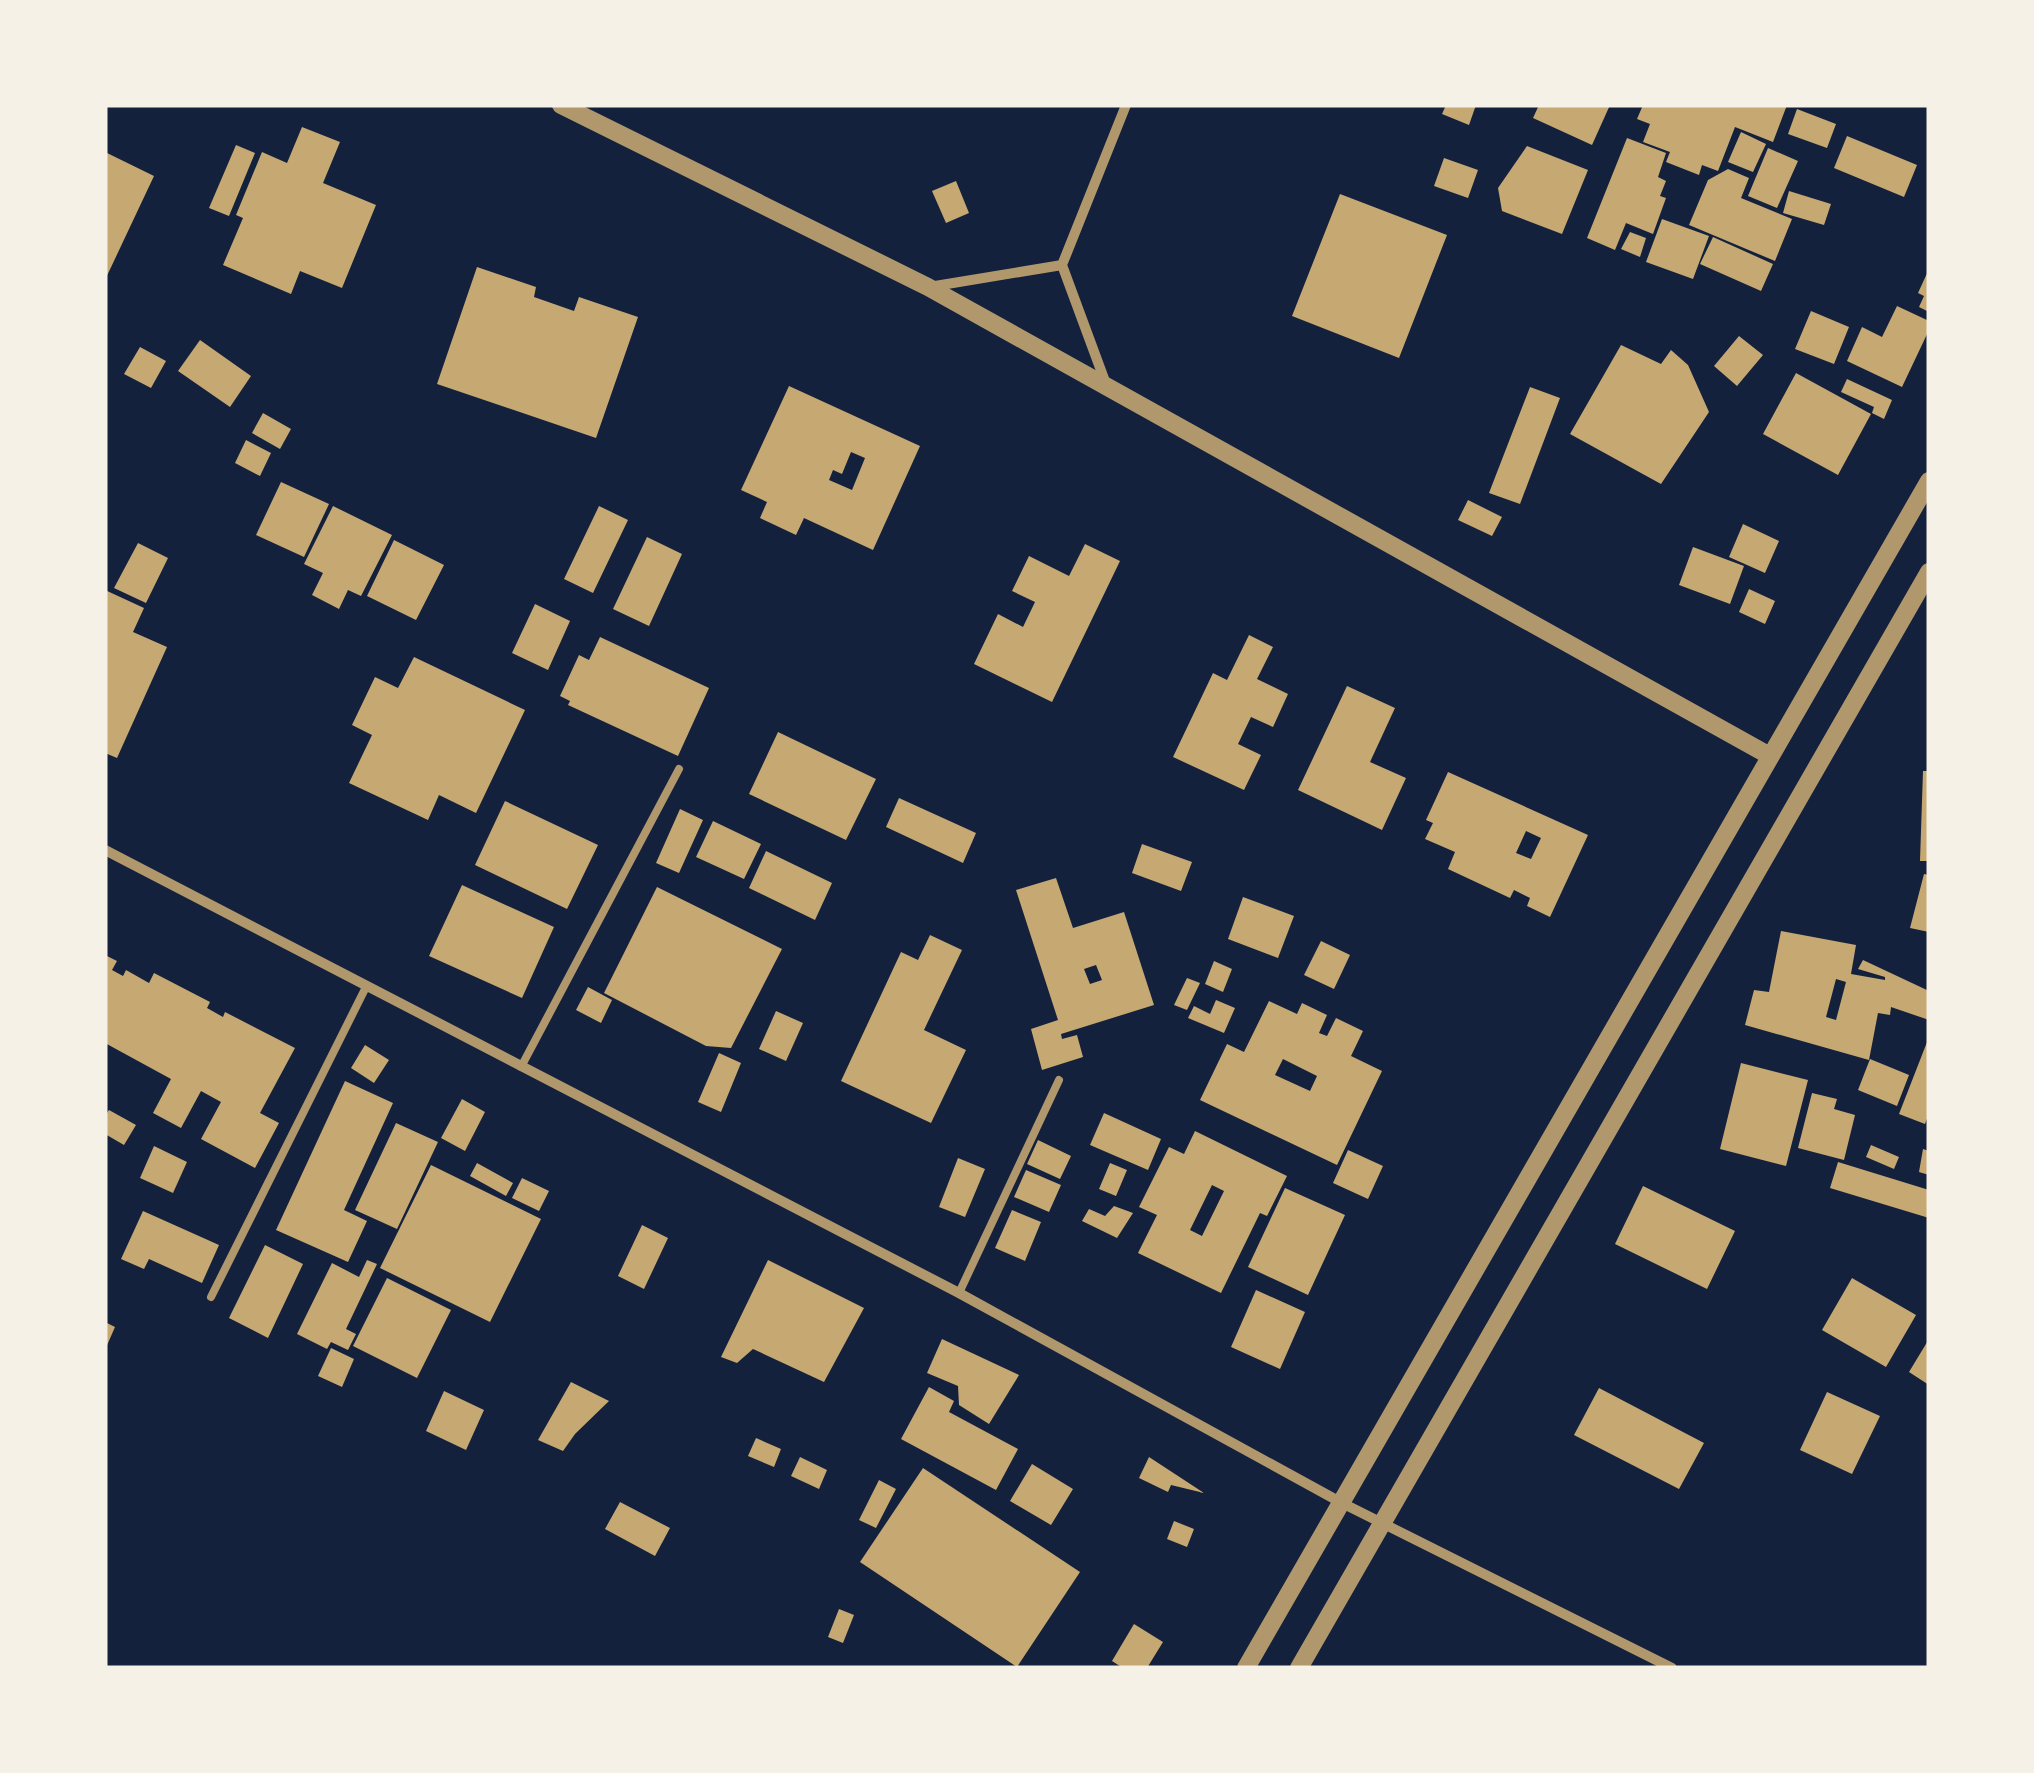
<svg xmlns="http://www.w3.org/2000/svg" width="2034" height="1773" viewBox="0 0 2034 1773" font-family="Poppins,sans-serif">
<style>
.building{fill:#c6a872;fill-rule:evenodd}
.lines{fill:none;stroke-linecap:round;stroke-linejoin:round}
.service{stroke:#b1986c;stroke-width:8}
.minor{stroke:#b1986c;stroke-width:10}
.tertiary{stroke:#b1986c;stroke-width:18}
</style>
<rect width="100%" height="100%" fill="#14213d"/>
<!-- building -->
<path class="building" d="M1446 105H1476L1469 125 1442 114Z
M1539 105H1610L1592 145 1533 118Z
M1643 105H1787L1773 142 1735 127 1718 171 1702 165 1699 175 1666 162 1670 152 1643 142 1650 124 1637 119Z
M1797 109 1836 124 1827 148 1788 134Z
M302 127 340 142 323 183 376 205 342 288 300 271 291 294 223 265 243 218 236 215 262 152 287 163Z
M1741 132 1766 144 1753 172 1728 162Z
M1847 136 1917 165 1904 197 1834 168Z
M1627 138 1666 153 1658 177 1666 181 1660 196 1666 198 1653 234 1626 223 1615 250 1587 238Z
M236 145 255 153 229 216 209 208Z
M1527 146 1588 170 1562 234 1502 211 1498 188Z
M1768 148 1798 161 1777 208 1748 196Z
M105 152 154 176 105 280Z
M1444 158 1478 170 1468 198 1434 186Z
M1728 169 1749 178 1741 198 1792 219 1775 261 1689 225 1708 180Z
M956 181 969 213 946 223 932 191Z
M1789 191 1831 204 1824 225 1783 213Z
M1340 194 1447 235 1399 358 1292 316Z
M1662 219 1709 236 1693 279 1646 262Z
M1630 232 1646 238 1640 257 1621 249Z
M1713 237 1773 264 1761 291 1700 264Z
M477 267 536 287 534 297 574 311 579 297 638 317 596 438 437 384Z
M1929 269V312L1919 307 1924 296 1918 293Z
M1897 306 1929 321V330L1902 387 1847 361 1862 327 1882 337Z
M1811 311 1849 327 1834 364 1795 349Z
M1739 336 1763 355 1737 386 1714 366Z
M200 340 251 376 230 407 178 371Z
M1621 345 1661 364 1671 350 1688 365 1709 412 1661 484 1570 434Z
M140 347 166 361 151 388 124 374Z
M1796 373 1871 414 1838 475 1763 434Z
M1847 379 1892 400 1884 419 1872 413 1874 407 1841 392Z
M789 386 920 446 873 550 804 518 796 535 760 518 767 502 741 490ZM851 452 865 458 852 490 829 480 833 470 842 474Z
M1530 387 1560 398 1520 504 1489 493Z
M263 413 291 429 280 449 252 433Z
M246 440 271 453 260 476 235 463Z
M281 482 329 504 304 557 256 535Z
M1468 500 1502 517 1492 536 1458 520Z
M333 506 392 535 361 596 348 590 339 609 312 595 323 573 304 564Z
M599 506 628 520 593 593 564 579Z
M1743 524 1779 541 1765 573 1729 557Z
M647 537 682 554 649 626 613 609Z
M394 540 444 565 416 620 367 596Z
M138 543 168 558 146 603 114 588Z
M1085 544 1120 561 1052 702 974 664 998 614 1023 627 1035 602 1012 591 1029 556 1069 576Z
M1693 547 1744 566 1730 604 1679 585Z
M1749 589 1775 601 1765 624 1739 612Z
M105 590 144 608 133 632 167 647 117 758 105 753Z
M535 604 570 621 548 670 512 653Z
M1249 635 1273 647 1257 679 1288 694 1273 727 1251 717 1238 744 1261 755 1244 790 1173 757 1213 673 1227 680Z
M600 637 709 688 678 756 568 705 570 701 560 696 579 655 589 660Z
M414 657 525 710 476 813 439 795 428 820 349 783 372 735 352 725 375 677 398 688Z
M1347 686 1395 708 1370 762 1406 778 1382 830 1298 790Z
M778 732 876 779 846 840 749 794Z
M1923 771H1929V861H1920Z
M1448 772 1588 835 1550 917 1527 906 1530 898 1514 890 1510 898 1448 869 1455 852 1425 839 1433 823 1426 820ZM1526 831 1541 838 1531 859 1516 853Z
M899 798 976 833 963 863 886 827Z
M505 801 598 845 567 909 475 865Z
M680 809 703 820 679 873 656 863Z
M713 821 761 844 744 879 696 857Z
M1142 844 1192 862 1181 891 1132 873Z
M766 851 832 883 815 920 749 888Z
M1924 874 1929 875V932L1910 928Z
M1056 878 1073 928 1124 912 1154 1005 1061 1034 1062 1039 1077 1035 1083 1057 1042 1070 1031 1029 1058 1020 1016 890ZM1096 965 1102 980 1090 984 1084 969Z
M462 885 554 927 522 998 429 956Z
M657 887 782 949 731 1048 706 1046 604 993Z
M1243 897 1294 916 1278 958 1228 939Z
M1781 931 1856 945 1851 974 1885 980V977L1858 969 1863 960 1929 991V1020L1891 1007 1890 1015 1878 1013 1869 1060 1745 1025 1754 990 1769 992ZM1836 979 1846 982 1836 1020 1826 1017Z
M930 935 962 950 924 1030 966 1050 931 1123 841 1081 901 952 918 960Z
M1321 941 1350 955 1334 989 1304 975Z
M105 955 117 961 112 970 123 976 126 970 149 983 154 973 210 1002 207 1008 223 1017 225 1012 295 1048 260 1113 279 1123 255 1168 201 1139 221 1102 201 1091 181 1128 153 1113 171 1079 105 1043Z
M1214 961 1232 969 1223 992 1205 984Z
M1187 978 1200 983 1187 1010 1174 1005Z
M588 987 612 1000 601 1023 576 1010Z
M1216 1000 1235 1008 1224 1033 1188 1018 1194 1006 1210 1014Z
M1269 1001 1297 1014 1302 1003 1327 1015 1319 1033 1327 1036 1336 1018 1363 1031 1351 1056 1382 1071 1337 1165 1200 1100 1227 1044 1244 1052ZM1283 1059 1317 1076 1310 1091 1275 1075Z
M776 1011 803 1023 786 1061 759 1049Z
M1929 1037V1113L1925 1124 1899 1114Z
M365 1045 389 1060 374 1083 351 1068Z
M719 1053 741 1063 721 1112 698 1102Z
M1870 1059 1909 1075 1897 1106 1858 1090Z
M1741 1063 1808 1080 1786 1166 1720 1149Z
M345 1081 393 1103 344 1210 367 1221 348 1262 276 1230Z
M1812 1093 1837 1099 1834 1109 1855 1115 1844 1160 1798 1148Z
M462 1099 485 1112 465 1151 441 1138Z
M109 1110 136 1125 124 1145 105 1134V1116Z
M1104 1113 1161 1139 1148 1170 1090 1145Z
M396 1123 438 1142 397 1229 355 1210Z
M1195 1131 1287 1176 1267 1216 1260 1213 1221 1293 1138 1253 1157 1215 1139 1207 1169 1147 1184 1154ZM1212 1185 1224 1191 1202 1236 1190 1230Z
M1038 1140 1071 1156 1060 1179 1027 1164Z
M1871 1145 1899 1157 1894 1169 1866 1157Z
M154 1146 187 1162 173 1193 140 1178Z
M1923 1149 1929 1151V1175L1919 1172Z
M1348 1150 1383 1166 1368 1199 1333 1183Z
M958 1158 985 1169 965 1217 939 1207Z
M1838 1162 1929 1190V1218L1830 1188Z
M477 1163 513 1183 506 1196 470 1176Z
M1110 1163 1127 1170 1116 1196 1099 1189Z
M431 1165 541 1219 490 1322 380 1268Z
M1026 1170 1061 1185 1049 1212 1014 1197Z
M522 1178 549 1191 539 1211 512 1198Z
M1643 1186 1735 1231 1707 1289 1615 1244Z
M1285 1188 1345 1215 1308 1295 1248 1267Z
M1114 1206 1133 1213 1117 1238 1082 1221 1089 1209 1105 1216Z
M1012 1210 1041 1222 1025 1261 995 1248Z
M143 1211 219 1245 202 1283 149 1259 144 1269 121 1259Z
M642 1225 668 1238 644 1289 618 1276Z
M265 1245 303 1264 268 1338 229 1318Z
M367 1260 377 1264 346 1329 356 1334 348 1350 331 1342 327 1349 297 1334 332 1263 359 1277Z
M768 1260 864 1308 824 1382 753 1349 737 1363 721 1357Z
M387 1278 451 1310 417 1378 353 1346Z
M1852 1278 1916 1315 1886 1367 1822 1330Z
M1256 1290 1305 1312 1280 1369 1231 1347Z
M105 1322 115 1327 105 1350Z
M942 1339 1019 1375 989 1424 959 1405 958 1386 927 1373Z
M1929 1339V1385L1909 1372Z
M331 1348 354 1359 342 1387 318 1376Z
M571 1382 609 1401 575 1434 563 1451 538 1440Z
M929 1387 954 1401 949 1412 1018 1449 996 1490 901 1439Z
M1599 1388 1704 1443 1679 1489 1574 1435Z
M444 1391 484 1410 466 1450 426 1431Z
M1827 1392 1880 1416 1852 1474 1800 1450Z
M756 1438 781 1449 774 1467 748 1456Z
M800 1457 827 1470 819 1489 791 1476Z
M1149 1457 1204 1493 1171 1485 1168 1492 1139 1478Z
M1032 1464 1073 1489 1051 1525 1010 1501Z
M923 1468 1080 1572 1017 1667 860 1562Z
M879 1480 896 1489 876 1528 859 1520Z
M620 1502 670 1528 655 1556 605 1529Z
M1174 1521 1194 1529 1187 1547 1167 1539Z
M839 1609 854 1615 843 1643 828 1637Z
M1134 1624 1163 1642 1147 1668H1123L1112 1661Z"/>
<g class="lines">
<!-- service -->
<path class="service" d="M521 1067 679 769
M959 1293 1059 1080
M211 1297 366 987"/>
<!-- minor -->
<path class="minor" d="M1062 265 1106 384
M929 287 1062 265 1126 105
M105 850 959 1293 1342 1503 1672 1668"/>
<!-- tertiary -->
<path class="tertiary" d="M561 105 928 287 1770 756
M1246 1668 1929 481
M1299 1668 1929 572"/>
</g>
<!-- border -->
<rect width="2034" height="1773" fill="none" stroke="#f6f1e7" stroke-width="215"/>
</svg>
